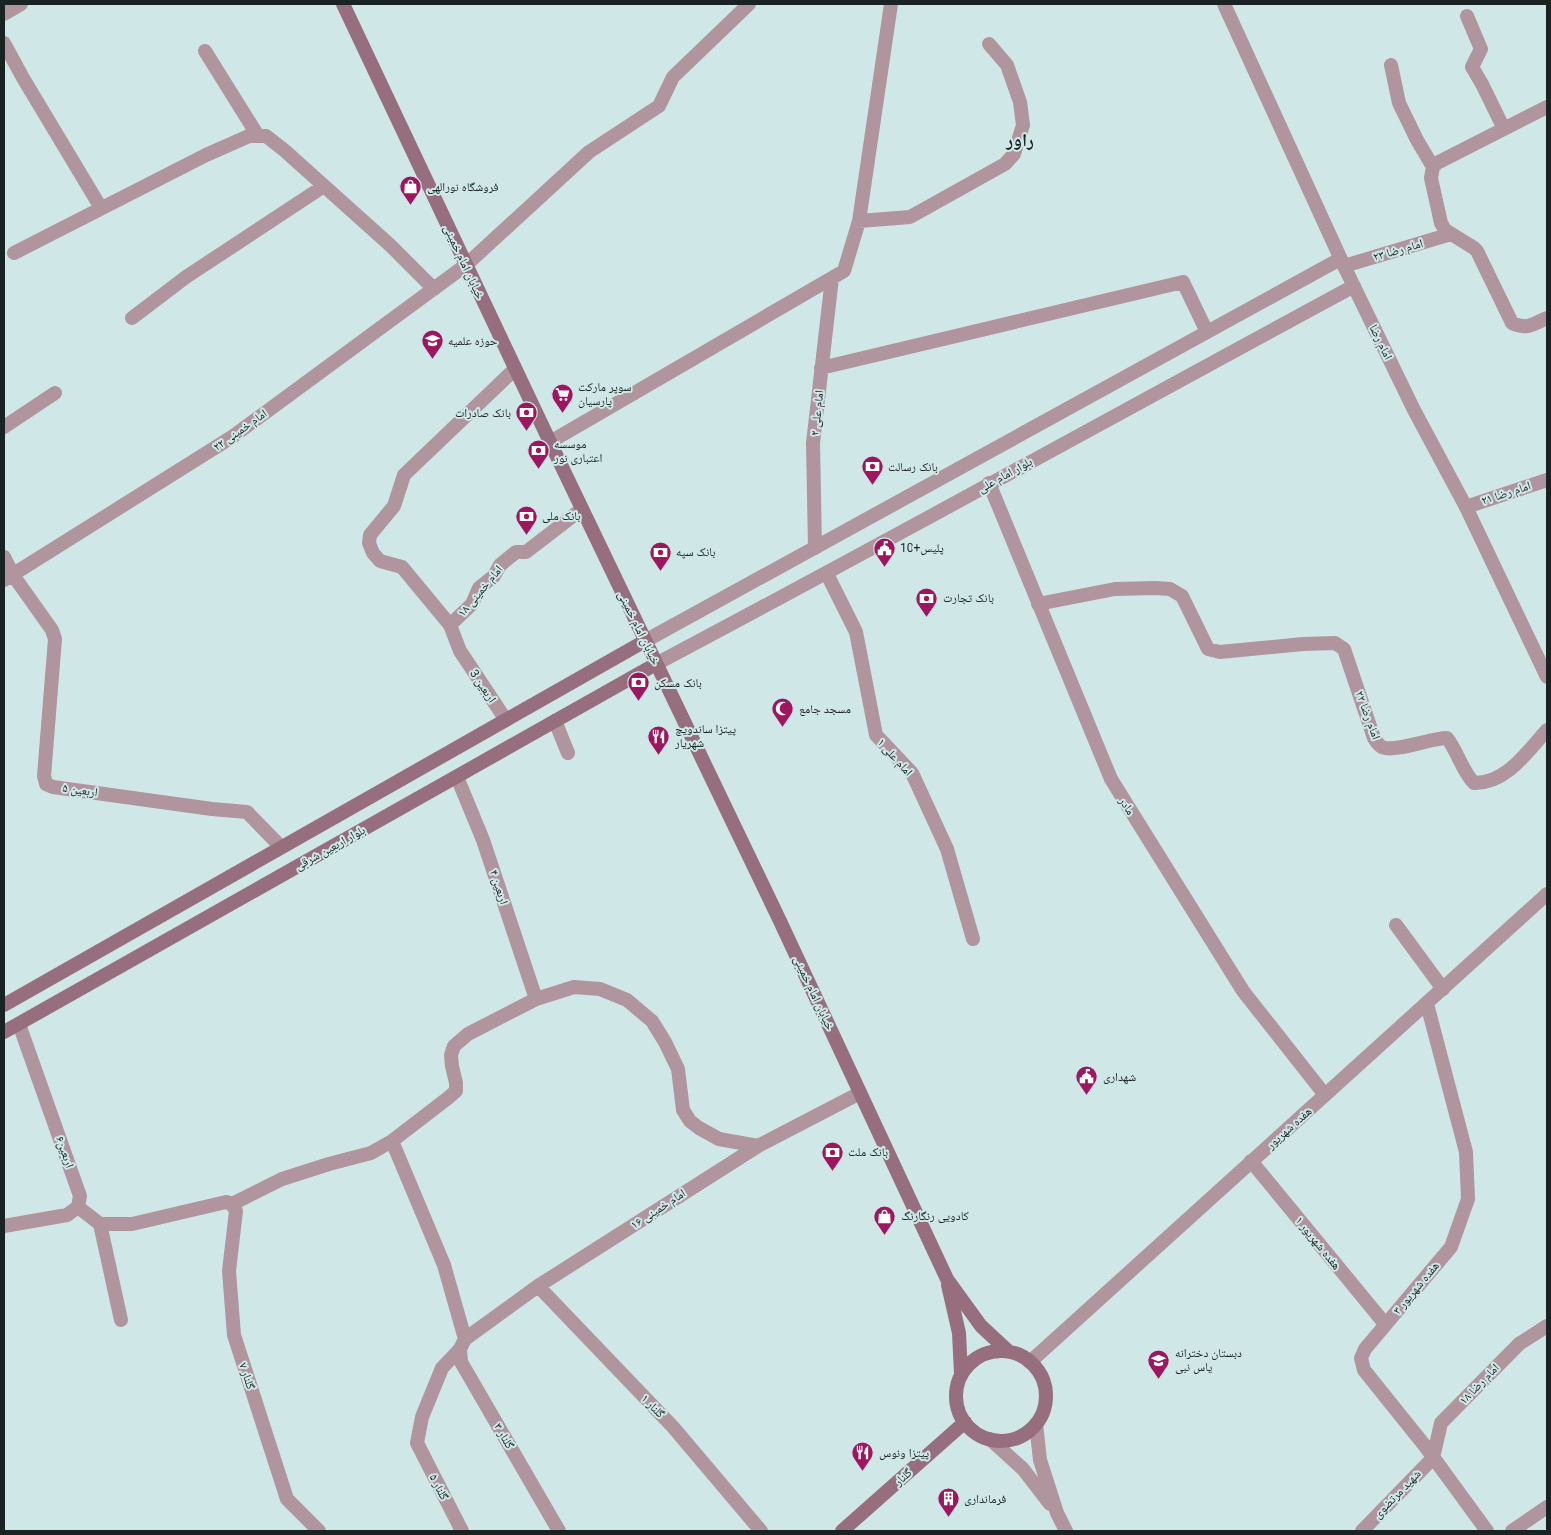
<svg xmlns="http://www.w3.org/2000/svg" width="1551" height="1535" viewBox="0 0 1551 1535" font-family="Roboto,'Noto Naskh Arabic',sans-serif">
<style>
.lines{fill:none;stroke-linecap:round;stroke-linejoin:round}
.minor{stroke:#b0949e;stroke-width:14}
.tertiary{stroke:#b0949e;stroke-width:14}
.secondary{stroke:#966e7d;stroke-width:14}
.labels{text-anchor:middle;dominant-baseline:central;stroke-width:4;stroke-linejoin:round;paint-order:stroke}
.poi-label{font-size:12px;fill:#1a2323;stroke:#d0e7e8;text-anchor:start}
.street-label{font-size:12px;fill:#1a2323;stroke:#d0e7e8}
.district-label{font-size:18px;font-weight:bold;fill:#1a2323;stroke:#d0e7e8}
</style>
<rect width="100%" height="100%" fill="#d0e7e8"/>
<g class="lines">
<!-- minor -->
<path class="minor" d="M4 14 21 4
M1467 16 1481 49 1472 67 1482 84 1504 129
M4 43 23 78 101 208
M205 51 258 136
M1391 65 1399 103 1417 140 1433 167
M1547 107 1437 163 1433 167 1431 178 1441 223 1445 230 1474 248 1477 251 1512 323C1528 330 1533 324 1547 318
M859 221 910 217 1005 164 1014 154 1023 125 1020 102 1007 65 989 44
M14 253 206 155 249 136H266L284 150 391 246 434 289
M1344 266 1451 234
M132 318 186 277 324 186
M821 368 1183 282 1207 332
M4 427 55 393
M550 442 844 271 859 221 891 4
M989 483 1111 779 1243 991 1325 1095
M1466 507 1547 480
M815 548 813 443 832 278
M4 557 13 575 52 630 55 639 44 776 46 784 53 787 212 809 247 812 281 847
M827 574 856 632 876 735 912 773 947 849 973 939
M4 580 232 437 466 265 589 152 659 106 673 77 749 4
M1038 604 1115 589 1156 588 1170 589 1182 596 1208 649 1220 652 1303 644 1335 643 1344 649 1374 738C1376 741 1378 745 1382 747 1394 753 1431 738 1447 738 1458 752 1462 771 1474 783 1506 784 1528 751 1547 730
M450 625 402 567 380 561 373 553 369 543 370 535 394 506 404 475 515 369
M506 720 460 651 450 625 472 604 479 588 494 576 500 565 516 552H526L582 509
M555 721 568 753
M457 777 483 840 536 999
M1396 925 1443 989
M1427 1004 1466 1152 1468 1199 1451 1247 1365 1349 1361 1358 1364 1370 1425 1446 1487 1531
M392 1141 444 1265 465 1339
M1251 1161 1385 1324
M232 1204 236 1211 229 1271 234 1335 287 1499 319 1531
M78 1207 100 1224 121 1320
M100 1224H132L226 1202 232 1204 282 1179 329 1164 371 1153 392 1141 448 1098 456 1091V1083L452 1066 451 1055 454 1046 468 1034 536 999 574 987 600 989 627 1000 652 1021 665 1042 678 1069 683 1110 690 1121 699 1128 719 1139 758 1146
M4 1226 67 1215 78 1207 80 1196 19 1024
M538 1286 673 1427 761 1531
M460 1349 442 1368 422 1417 417 1443 462 1531
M559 1531 461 1362 460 1349 465 1339 538 1286 758 1146 860 1093
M1362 1531 1433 1458 1441 1423 1519 1344 1547 1326
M1512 1531 1547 1507"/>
<!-- tertiary -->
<path class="tertiary" d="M1224 4 1344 266 1414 410 1466 507 1547 677
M645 641 1340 259
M656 664C890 540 1121 412 1354 286
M1030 1362 1547 894
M1036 1424 1040 1460 1057 1513 1066 1531
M990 1439 1023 1469 1050 1504"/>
<!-- secondary -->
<path class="secondary" d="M343 4 550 442 780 921 947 1279 981 1326 1008 1351
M4 1005 645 641
M4 1032 656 664
M948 1285 959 1333 961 1374
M956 1396a45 45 0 1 1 90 0a45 45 0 1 1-90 0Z
M842 1531 965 1422"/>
</g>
<!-- icons -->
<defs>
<symbol id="shop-pin" viewBox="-11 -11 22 30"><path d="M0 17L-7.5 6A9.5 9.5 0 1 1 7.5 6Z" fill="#a01560" stroke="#d0e7e8"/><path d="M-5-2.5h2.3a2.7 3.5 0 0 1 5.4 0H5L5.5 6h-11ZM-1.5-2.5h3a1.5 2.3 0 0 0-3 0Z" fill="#fff"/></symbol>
<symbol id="school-pin" viewBox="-11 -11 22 30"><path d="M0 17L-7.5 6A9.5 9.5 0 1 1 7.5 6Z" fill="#a01560" stroke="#d0e7e8"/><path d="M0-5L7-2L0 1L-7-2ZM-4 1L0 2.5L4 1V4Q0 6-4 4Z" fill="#fff"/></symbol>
<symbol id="supermarket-pin" viewBox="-11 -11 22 30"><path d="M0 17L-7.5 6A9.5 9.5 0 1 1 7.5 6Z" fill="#a01560" stroke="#d0e7e8"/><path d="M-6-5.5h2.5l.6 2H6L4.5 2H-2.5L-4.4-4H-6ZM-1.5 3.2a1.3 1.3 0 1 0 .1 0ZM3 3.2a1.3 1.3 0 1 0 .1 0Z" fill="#fff"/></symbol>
<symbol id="bank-pin" viewBox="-11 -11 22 30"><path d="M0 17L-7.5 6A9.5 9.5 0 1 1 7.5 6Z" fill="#a01560" stroke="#d0e7e8"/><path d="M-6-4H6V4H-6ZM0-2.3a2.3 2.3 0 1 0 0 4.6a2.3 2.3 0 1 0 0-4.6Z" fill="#fff"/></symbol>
<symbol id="civic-pin" viewBox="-11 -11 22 30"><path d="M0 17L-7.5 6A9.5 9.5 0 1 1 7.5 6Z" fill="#a01560" stroke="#d0e7e8"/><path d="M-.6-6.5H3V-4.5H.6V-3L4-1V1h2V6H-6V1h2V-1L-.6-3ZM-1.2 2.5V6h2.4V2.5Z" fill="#fff"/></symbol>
<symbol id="mosque-pin" viewBox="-11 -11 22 30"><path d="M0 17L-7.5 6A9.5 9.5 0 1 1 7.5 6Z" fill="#a01560" stroke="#d0e7e8"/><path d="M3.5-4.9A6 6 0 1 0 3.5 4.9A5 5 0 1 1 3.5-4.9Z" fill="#fff"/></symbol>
<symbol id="restaurant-pin" viewBox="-11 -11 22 30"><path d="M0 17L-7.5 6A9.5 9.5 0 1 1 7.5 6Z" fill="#a01560" stroke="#d0e7e8"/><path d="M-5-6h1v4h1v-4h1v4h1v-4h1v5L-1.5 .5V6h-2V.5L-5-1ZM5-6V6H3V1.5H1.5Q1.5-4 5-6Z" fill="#fff"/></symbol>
<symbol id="building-pin" viewBox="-11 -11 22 30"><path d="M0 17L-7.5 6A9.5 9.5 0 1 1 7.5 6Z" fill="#a01560" stroke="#d0e7e8"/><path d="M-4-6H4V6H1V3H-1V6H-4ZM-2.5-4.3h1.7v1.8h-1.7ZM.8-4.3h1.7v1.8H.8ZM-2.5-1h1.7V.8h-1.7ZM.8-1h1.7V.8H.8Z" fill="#fff"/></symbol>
</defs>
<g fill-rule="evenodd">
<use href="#shop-pin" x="398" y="174" width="25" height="34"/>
<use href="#school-pin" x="420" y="328" width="25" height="34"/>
<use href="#supermarket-pin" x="550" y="382" width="25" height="34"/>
<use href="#bank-pin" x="514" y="400" width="25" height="34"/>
<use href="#bank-pin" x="526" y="438" width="25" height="34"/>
<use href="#bank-pin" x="860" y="454" width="25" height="34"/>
<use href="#bank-pin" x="514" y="504" width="25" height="34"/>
<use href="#civic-pin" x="872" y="536" width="25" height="34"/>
<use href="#bank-pin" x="648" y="540" width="25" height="34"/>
<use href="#bank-pin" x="914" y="586" width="25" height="34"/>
<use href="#bank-pin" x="626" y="670" width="25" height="34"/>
<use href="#mosque-pin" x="770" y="696" width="25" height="34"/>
<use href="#restaurant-pin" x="646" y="724" width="25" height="34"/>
<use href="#civic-pin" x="1074" y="1064" width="25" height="34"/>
<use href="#bank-pin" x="820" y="1140" width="25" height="34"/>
<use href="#shop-pin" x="872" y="1204" width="25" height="34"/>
<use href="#school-pin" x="1146" y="1348" width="25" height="34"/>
<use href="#restaurant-pin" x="850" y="1440" width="25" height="34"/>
<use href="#building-pin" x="936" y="1486" width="25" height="34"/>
</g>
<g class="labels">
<!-- poi labels -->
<g class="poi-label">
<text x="427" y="187">فروشگاه نورالهی</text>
<text x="448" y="341">حوزه علمیه</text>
<text x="578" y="387">سوپر مارکت<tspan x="578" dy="14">پارسیان</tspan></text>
<text x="511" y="413" text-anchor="end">بانک صادرات</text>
<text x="554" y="444">موسسه<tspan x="554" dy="14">اعتباری نور</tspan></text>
<text x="888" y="467">بانک رسالت</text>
<text x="542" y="516">بانک ملی</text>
<text x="900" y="548">پلیس+10</text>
<text x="676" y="552">بانک سپه</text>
<text x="943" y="598">بانک تجارت</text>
<text x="654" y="683">بانک مسکن</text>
<text x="799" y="709">مسجد جامع</text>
<text x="675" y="729">پیتزا ساندویچ<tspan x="675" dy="14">شهریار</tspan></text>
<text x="1103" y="1077">شهداری</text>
<text x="848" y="1152">بانک ملت</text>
<text x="901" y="1216">کادویی رنگارنگ</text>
<text x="1175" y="1353">دبستان دخترانه<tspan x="1175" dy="14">یاس نبی</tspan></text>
<text x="879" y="1453">پیتزا ونوس</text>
<text x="964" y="1499">فرمانداری</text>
</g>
<!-- street labels -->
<g class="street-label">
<text transform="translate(1398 250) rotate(-16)">امام رضا ۲۳</text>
<text transform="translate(464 262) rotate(65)">خیابان امام خمینی</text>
<text transform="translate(1381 342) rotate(64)">امام رضا</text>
<text transform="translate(817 413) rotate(-84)">امام علی ۲</text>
<text transform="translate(240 430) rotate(-35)">امام خمینی ۲۲</text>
<text transform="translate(1005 475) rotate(-29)">بلوار امام علی</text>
<text transform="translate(1506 493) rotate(-18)">امام رضا ۲۱</text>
<text transform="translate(480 591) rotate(-50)">امام خمینی ۱۸</text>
<text transform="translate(639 628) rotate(64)">خیابان امام خمینی</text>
<text transform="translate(483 686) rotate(56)">اربعین 3</text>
<text transform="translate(1368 715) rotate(70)">امام رضا ۲۲</text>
<text transform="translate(895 757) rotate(48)">امام علی ۱</text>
<text transform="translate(80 790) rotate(8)">اربعین ۵</text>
<text transform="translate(1127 806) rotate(58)">مادر</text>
<text transform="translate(330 848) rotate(-29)">بلوار اربعین شرقی</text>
<text transform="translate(499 887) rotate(72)">اربعین ۴</text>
<text transform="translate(814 993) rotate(65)">خیابان امام خمینی</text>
<text transform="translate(1289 1128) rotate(-42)">هفده شهریور</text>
<text transform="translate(65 1152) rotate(70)">اربعین۶</text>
<text transform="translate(658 1209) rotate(-33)">امام خمینی ۱۶</text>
<text transform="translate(1318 1243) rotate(51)">هفده شهریور ۱</text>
<text transform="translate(1416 1288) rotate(-50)">هفده شهریور ۳</text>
<text transform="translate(247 1376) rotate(72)">گلنار ۷</text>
<text transform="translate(1479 1384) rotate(-46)">امام رضا ۱۸</text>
<text transform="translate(653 1406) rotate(46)">گلنار ۱</text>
<text transform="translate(504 1436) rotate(60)">گلنار ۳</text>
<text transform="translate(903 1477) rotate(-42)">گلنار</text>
<text transform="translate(439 1487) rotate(63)">گلنار ۵</text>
<text transform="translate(1397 1494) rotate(-46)">شهید مرتضوی</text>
</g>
<!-- district labels -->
<g class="district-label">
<text x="1020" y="139">راور</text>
</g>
</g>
<!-- border -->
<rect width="1551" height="1535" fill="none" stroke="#1a2323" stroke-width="10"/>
</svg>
